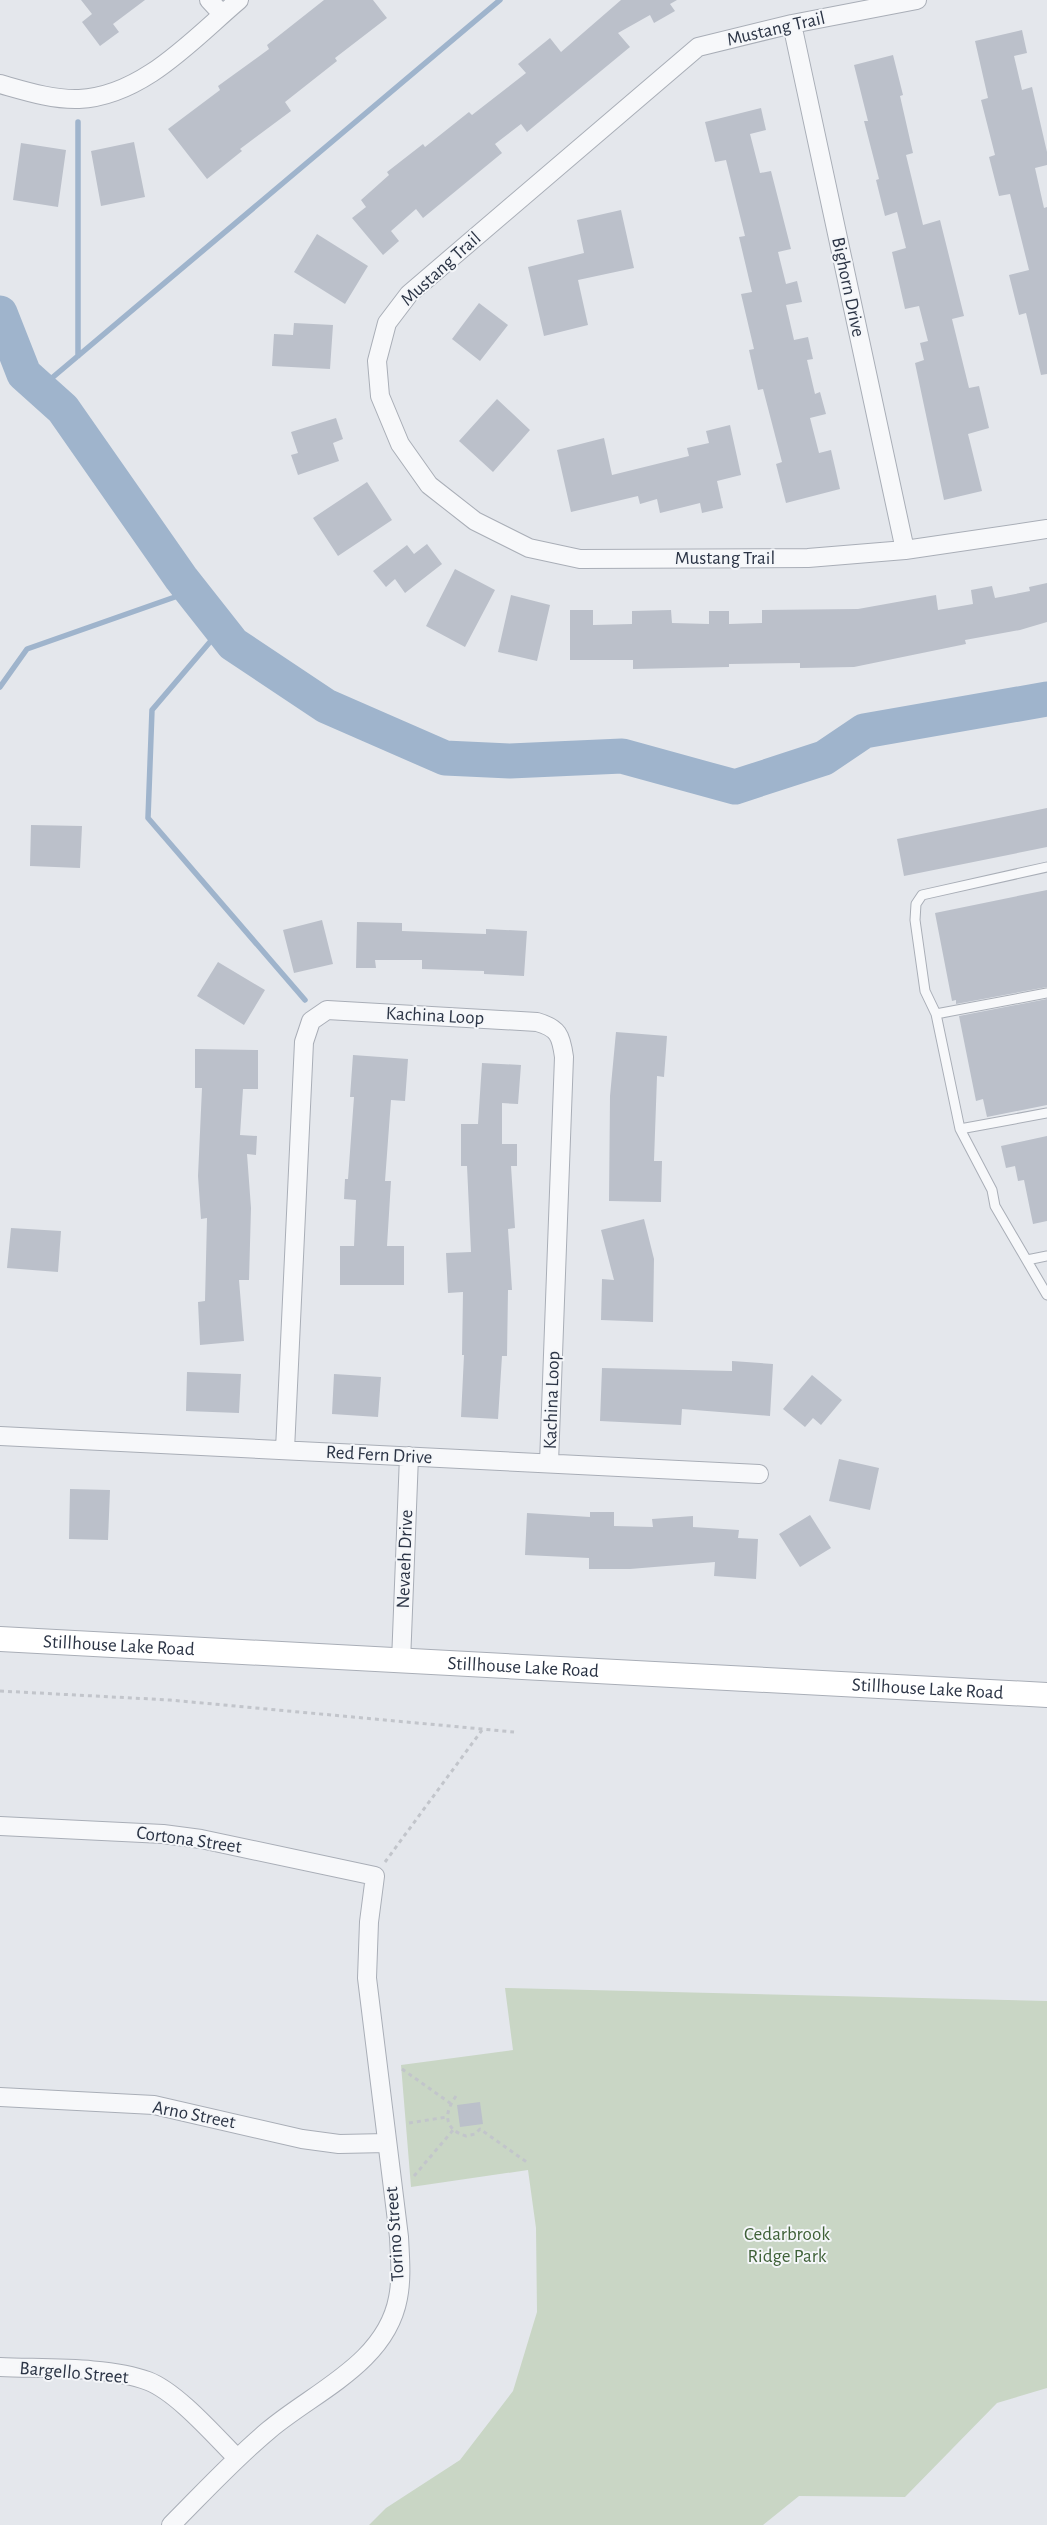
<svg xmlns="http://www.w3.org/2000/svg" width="1047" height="2525" viewBox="0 0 1047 2525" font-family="'Alegreya Sans',sans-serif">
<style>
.green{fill:#c9d6c5}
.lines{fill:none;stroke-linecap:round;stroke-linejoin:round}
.stream{stroke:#9fb4cc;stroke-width:5.5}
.river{stroke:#9fb4cc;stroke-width:35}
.building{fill:#bbc0ca}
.service-casing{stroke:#a9aeb7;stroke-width:11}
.minor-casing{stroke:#a9aeb7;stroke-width:20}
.secondary-casing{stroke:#a9aeb7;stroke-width:26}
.path{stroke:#c2c5cb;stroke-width:3;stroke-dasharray:4 4;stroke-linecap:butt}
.service{stroke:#f7f8fa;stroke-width:9}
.minor{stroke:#f7f8fa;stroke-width:18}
.secondary{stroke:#fff;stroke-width:24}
.labels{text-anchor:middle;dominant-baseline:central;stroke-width:4;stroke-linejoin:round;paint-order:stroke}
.street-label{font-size:19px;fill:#2b3445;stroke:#f4f6f9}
.park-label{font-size:19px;fill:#3f6138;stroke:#f4f6f9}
</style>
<rect width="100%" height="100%" fill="#e4e7ec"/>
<!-- green -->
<path class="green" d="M505 1988 1047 2001V2388L997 2403 905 2497 799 2496 763 2525H369L386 2508 460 2460 513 2391 537 2312 536 2228 528 2170 411 2187 401 2065 513 2050Z"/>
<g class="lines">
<!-- stream -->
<path class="stream" d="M78 122V356
M40 388 500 0
M221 629 152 710 148 818 305 1000
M0 687 27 649 192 591"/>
<!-- river -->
<path class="river" d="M0 313 24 374 63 409 181 578 233 644 326 706 445 758 510 761 622 756 735 787 824 758 864 731 1047 699"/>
</g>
<!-- building -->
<path class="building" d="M81 0H145L113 24 119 32 100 46 82 22 92 14Z
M324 0H373L387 18 335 58 337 61 285 102 291 111 240 149 242 151 207 179 168 129 220 90 218 86 269 49 267 45Z
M621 0H677L670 4 675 11 654 23 650 15 618 33 630 47 527 132 521 124 495 144 502 153 423 218 416 209 391 231 399 241 383 255 352 218 366 207 361 200 389 175 387 172 423 144 425 147 469 112 472 115 526 73 518 64 550 38 561 52Z
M1022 30 1027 53 1014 56 1022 90 1032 87 1047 152V165L1035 168 1044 208 1047 207V374L1041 375 1026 313 1019 315 1009 275 1029 270 1010 194 999 196 989 157 995 155 981 100 988 98 975 41Z
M893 55 903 95 900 96 913 153 906 155 923 225 940 220 964 316 952 319 969 388 979 386 989 428 968 434 982 491 944 500 915 363 924 360 920 343 928 341 919 306 905 309 892 252 906 248 897 212 885 216 876 180 879 179 864 121H868L854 65Z
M761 108 766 130 750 134 760 173 771 171 791 249 778 252 786 284 797 281 802 302 786 305 794 340 808 337 813 359 807 360 815 394 820 392 826 414 810 418 819 453 831 450 840 489 786 503 776 464 782 462 763 389 758 390 749 350 754 349 741 294 752 292 739 237 745 236 726 160 715 162 705 122Z
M134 142 145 197 101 206 91 151Z
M21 143 66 150 58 207 13 200Z
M621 210 634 268 578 280 588 325 544 336 528 267 584 253 577 220Z
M317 234 368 266 345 304 294 272Z
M479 303 508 325 480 361 452 339Z
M294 323 333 325 330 369 272 366 274 334 293 335Z
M497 399 530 430 493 472 459 441Z
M336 418 343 439 333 443 339 461 298 475 291 455 298 453 291 432Z
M730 425 741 475 717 481 723 508 702 513 700 503 660 513 657 499 640 504 638 496 571 512 557 450 604 438 612 475 689 456 687 448 709 443 706 431Z
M367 482 392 520 338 556 313 518Z
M427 544 442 564 405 593 395 579 386 587 373 571 407 545 414 554Z
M455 569 495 590 465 647 426 626Z
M1047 583V622L1020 630 965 640 966 644 854 667 800 668V663L729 664V667L633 669V660H570V610H593V625L632 624V611L671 610 672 623 709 624V611H729V624L762 623V610L858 609 936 595 938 610 973 604 971 590 992 586 995 598 1030 591 1029 587Z
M511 595 550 605 537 661 498 652Z
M1047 808V847L904 876 897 839Z
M31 825 82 826 80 868 30 866Z
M1047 890V987L956 1004V1000L952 1001 935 913Z
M322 920 333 964 294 973 283 930Z
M357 922 402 923V931L486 934V929L527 931 524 976 484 974V971L422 969V960H375L376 968H356Z
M218 962 265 990 244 1025 197 996Z
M1047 999V1105L987 1117 983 1099 976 1101 959 1016Z
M616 1032 667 1036 664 1077 657 1076 654 1161H662L661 1202 609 1201 610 1096Z
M195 1049 258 1050V1089H243L240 1135 257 1136 256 1155 247 1154 251 1208 249 1280H239L244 1341 200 1345 198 1302 205 1301 207 1218 201 1219 198 1176 202 1088H195Z
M353 1055 408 1059 405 1101 391 1100 385 1181H391L387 1246H404V1285H340V1246H354L356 1200 344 1199 345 1179H348L354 1097H350Z
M482 1063 521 1065 518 1104 502 1103V1144H517V1166H511L515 1228 508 1229 512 1290H508L507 1356H502L498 1419 461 1417 464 1355H462L463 1292 448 1293 446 1253 471 1252 467 1166H461V1124H478Z
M1047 1136V1221L1033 1224 1024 1180 1018 1181 1015 1166 1006 1168 1001 1146Z
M644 1219 654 1259 653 1322 601 1320 602 1279 614 1280 601 1230Z
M11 1228 61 1231 58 1272 7 1268Z
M732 1361 773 1364 770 1416 682 1409 681 1425 600 1421 602 1368 732 1371Z
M187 1372 241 1374 239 1413 186 1411Z
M334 1374 381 1377 378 1417 332 1414Z
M812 1375 842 1400 821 1425 813 1418 805 1427 783 1409Z
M839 1459 879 1468 870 1510 829 1501Z
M70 1489 110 1490 108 1540 69 1539Z
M590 1512H614V1526L653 1527 652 1519 693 1516V1527L739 1530 738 1538 758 1539 756 1579 714 1576 715 1562 630 1569H589V1558L525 1555 527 1513 590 1517Z
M810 1515 831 1548 800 1567 779 1534Z
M480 2102 483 2124 460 2127 457 2105Z"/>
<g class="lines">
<defs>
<path id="service" d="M1047 867 922 895 916 904 915 920 925 991 936 1014 960 1129 992 1190 995 1206 1047 1295
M936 1014 1047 993
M960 1129 1047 1113
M1027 1260 1047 1256"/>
<path id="minor" d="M209 0 222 14
M917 0 792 24 698 47 409 294 387 323 377 361 380 396 400 444 429 485 475 521 529 548 580 559 808 558 905 550 1047 529
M792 24 905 550
M0 84C25 91 53 100 79 99 143 96 193 39 239 0
M0 1436 759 1474
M285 1450 304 1042 311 1021 327 1010 537 1022C558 1028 561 1035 564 1057L549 1463
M401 1662 409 1456
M0 1826 163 1834 201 1839 375 1876 369 1922 367 1978 399 2237C400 2258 402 2278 398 2298 386 2363 314 2392 269 2430 234 2459 203 2493 171 2525
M0 2097 154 2105 302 2139 339 2144 387 2143
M0 2367C43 2369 108 2366 148 2381 177 2392 215 2436 237 2458"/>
<g id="secondary">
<path id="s1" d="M0 1639 1047 1695"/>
</g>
</defs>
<!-- service casing -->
<use href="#service" class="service-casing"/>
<!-- minor casing -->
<use href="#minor" class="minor-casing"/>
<!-- secondary casing -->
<use href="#secondary" class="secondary-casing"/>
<!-- path -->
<path class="path" d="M0 1691 170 1700 514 1732
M385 1862 482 1730
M402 2069 450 2103
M456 2096C444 2113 443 2129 466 2136L475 2134 480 2129 528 2163
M409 2123 447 2117
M414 2176 454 2129"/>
<!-- service -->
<use href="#service" class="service"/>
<!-- minor -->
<use href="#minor" class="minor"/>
<!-- secondary -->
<use href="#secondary" class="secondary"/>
</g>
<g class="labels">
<!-- street labels -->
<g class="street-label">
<text transform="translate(776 29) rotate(-13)">Mustang Trail</text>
<text transform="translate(441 269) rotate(-42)">Mustang Trail</text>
<text transform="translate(848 287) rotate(78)">Bighorn Drive</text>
<text x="725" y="558">Mustang Trail</text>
<text transform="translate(435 1016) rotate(3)">Kachina Loop</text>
<text transform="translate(552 1400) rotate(-88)">Kachina Loop</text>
<text transform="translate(379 1455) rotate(3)">Red Fern Drive</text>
<text transform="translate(405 1559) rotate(-88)">Nevaeh Drive</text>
<text stroke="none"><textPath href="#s1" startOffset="119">Stillhouse Lake Road</textPath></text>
<text stroke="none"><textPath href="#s1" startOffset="524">Stillhouse Lake Road</textPath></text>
<text stroke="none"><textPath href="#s1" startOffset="929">Stillhouse Lake Road</textPath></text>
<text transform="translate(189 1840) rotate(8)">Cortona Street</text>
<text transform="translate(194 2115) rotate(11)">Arno Street</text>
<text transform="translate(395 2234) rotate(-94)">Torino Street</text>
<text transform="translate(74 2373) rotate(5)">Bargello Street</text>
</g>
<!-- park labels -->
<g class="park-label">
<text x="787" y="2234">Cedarbrook<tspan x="787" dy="22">Ridge Park</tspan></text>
</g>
</g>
</svg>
